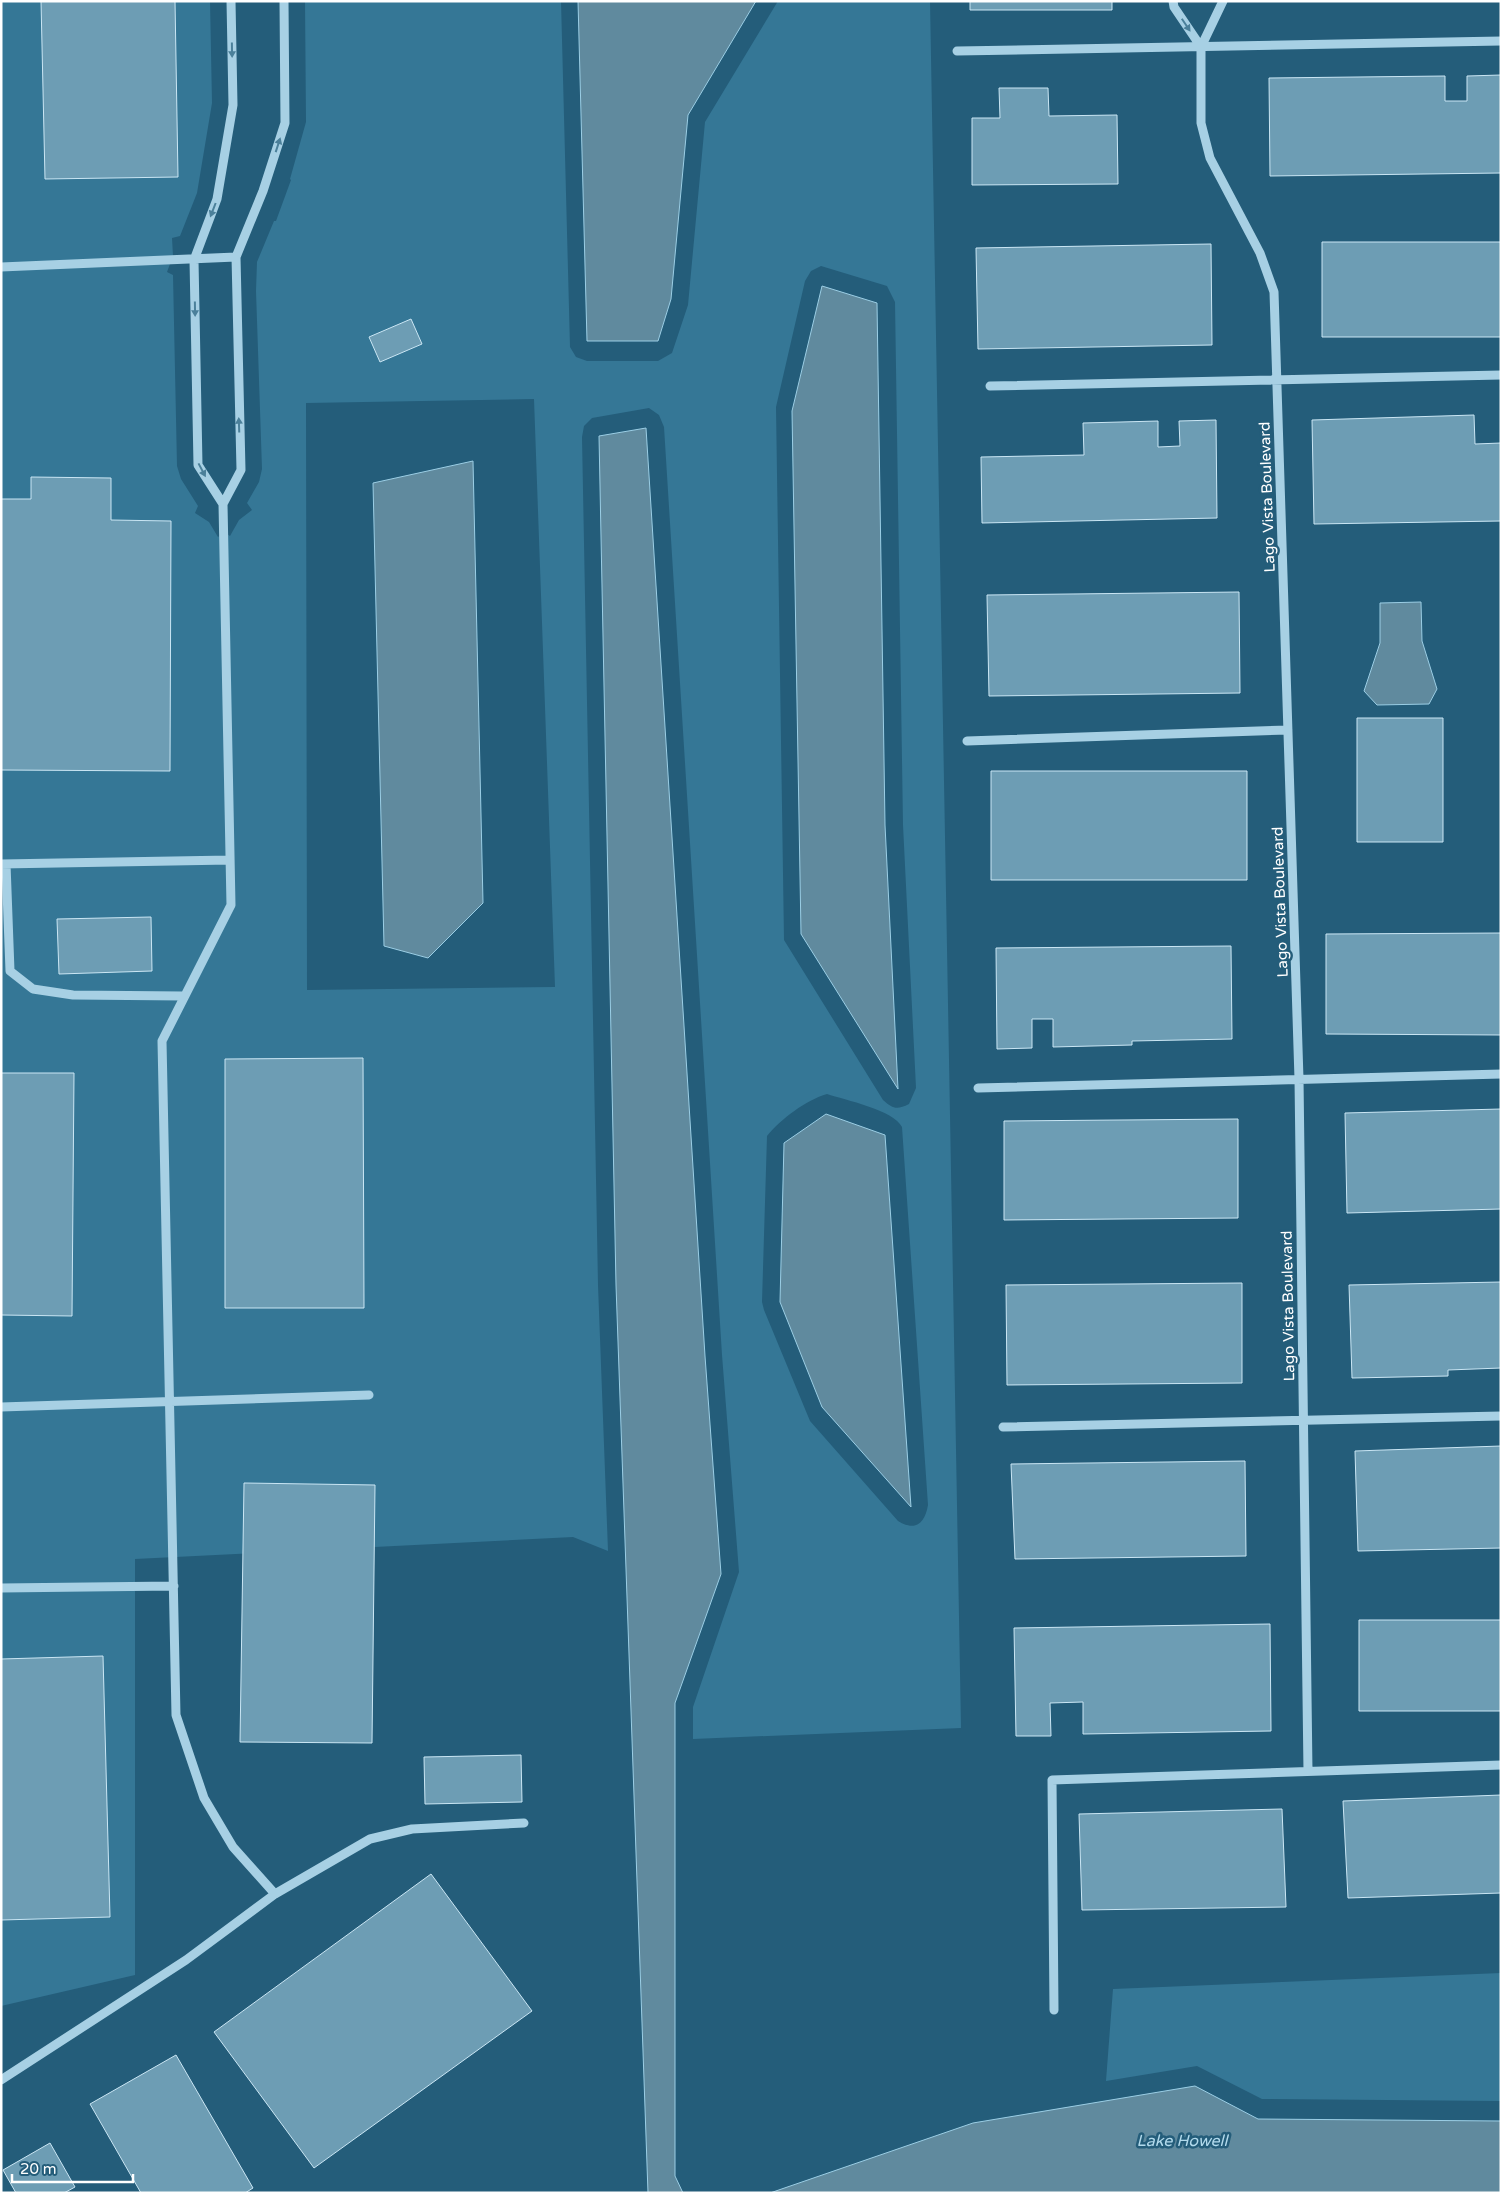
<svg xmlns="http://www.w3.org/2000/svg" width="1502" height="2194" viewBox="0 0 1502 2194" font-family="'Varela Round',sans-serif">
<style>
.green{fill:#357796;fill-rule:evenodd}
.water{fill:#608a9e;stroke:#9bcee5}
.building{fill:#6d9db4;stroke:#cae6f4}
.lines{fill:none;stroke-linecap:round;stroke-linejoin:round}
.minor{stroke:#a7d0e4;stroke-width:9}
.oneway{fill:#4b809a}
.labels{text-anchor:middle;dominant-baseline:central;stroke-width:5;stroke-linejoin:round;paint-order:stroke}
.street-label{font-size:15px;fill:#fff;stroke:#245d7a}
.water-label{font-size:16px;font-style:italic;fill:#b2daec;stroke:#245d7a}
</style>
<rect width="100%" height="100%" fill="#245d7a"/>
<!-- green -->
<path class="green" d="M1 1H210L212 103 197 193 180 236 172 238 173 256 167 272 173 275 177 466 181 479 198 506 195 513 209 522 218 537 224 532 230 536 239 520 252 510 247 503 259 482 262 469 256 291 257 262 274 221H276L291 180 290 179 306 122 305 1H561L570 347 576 357 587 361H658L672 353 688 305 705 122 778 1H930L961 1728 693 1739V1707L739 1572 722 1355 664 427 659 415 649 408 592 418 584 426 582 437 598 1285 608 1551 573 1537 135 1559V1975L1 2006ZM821 266 887 286 895 302 903 825 916 1088 909 1104C897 1110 893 1109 883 1100L784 940 776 407 805 281 811 271ZM534 399 555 987 307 990 306 403ZM827 1094C845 1100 894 1110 902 1127L928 1505C925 1523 916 1532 898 1521L810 1421 764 1310 762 1302 767 1136C781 1119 806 1100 827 1094Z
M1501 1973V2101L1262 2099 1197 2066 1106 2081 1113 1989Z"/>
<!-- water -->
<path class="water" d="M578 1H756L688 115 671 299 658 341H587Z
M822 286 877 303 885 825 898 1089 801 934 792 411Z
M646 428 705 1356 721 1574 675 1703V2176L683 2193H648L616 1285 599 436Z
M473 461 483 903 428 958 384 946 373 483Z
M1421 602 1422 641 1437 689 1429 704 1377 705 1364 691 1380 643V603Z
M826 1114 885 1135 911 1507 822 1407 780 1302 784 1143Z
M1195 2086 1258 2119 1501 2121V2193H770L973 2123Z"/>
<!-- building -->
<path class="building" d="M41 1H175L178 177 45 179Z
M970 1H1112V10H970Z
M1501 75V173L1270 176 1269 78 1445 76V101H1467V76Z
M999 88H1048L1049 116 1117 115 1118 184 972 185V118H1000Z
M1322 242H1501V337H1322Z
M1211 244 1212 345 978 349 976 248Z
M411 319 422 344 380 362 369 337Z
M1474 415 1475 444 1501 443V521L1314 524 1312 420Z
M1216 420 1217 518 982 523 981 457 1084 455 1083 423 1158 421V447L1180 446 1179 421Z
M31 477 111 478V520L171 521 170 771 1 770V499H31Z
M1239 592 1240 693 989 696 987 595Z
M1357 718H1443V842H1357Z
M991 771H1247V880H991Z
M151 917 152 971 59 974 57 919Z
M1501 933V1035L1326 1034V934Z
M1231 946 1232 1039 1132 1041V1045L1053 1047V1019H1032V1048L997 1049 996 948Z
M363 1058 364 1308H225V1059Z
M1 1073H74L72 1316 1 1315Z
M1501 1109V1209L1347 1213 1345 1113Z
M1238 1119V1218L1004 1220V1121Z
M1501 1282V1368L1448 1370V1376L1352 1378 1349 1285Z
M1242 1283V1383L1007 1385 1006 1285Z
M1501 1446V1548L1358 1551 1355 1451Z
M1245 1461 1246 1556 1015 1559 1011 1464Z
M244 1483 375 1485 372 1743 240 1742Z
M1359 1620H1501V1711H1359Z
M1270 1624 1271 1731 1083 1734V1702L1050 1703 1051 1736H1016L1014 1628Z
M103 1656 110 1917 1 1920V1659Z
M521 1755 522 1802 425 1804 424 1757Z
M1501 1795V1893L1348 1898 1343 1801Z
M1282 1809 1286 1907 1082 1910 1079 1814Z
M431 1874 532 2011 314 2168 214 2032Z
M176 2055 253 2188 245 2193H141L90 2104Z
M50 2143 75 2187 64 2193H16L3 2170Z"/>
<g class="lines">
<!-- minor -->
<path class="minor" d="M1173 1 1174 7 1201 47
M1223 1 1201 47V123L1210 158 1260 253 1274 292 1299 1079 1308 1771
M957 51 1501 41
M1 267 236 257
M990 386 1501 375
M223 504 198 465 194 260 217 199 233 105 231 1
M967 741 1288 730
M1 864 230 860
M6 864 10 971 33 989 73 995 183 996
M978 1088 1501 1074
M1 1407 369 1395
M1003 1427 1501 1416
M1 1588 174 1586
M275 1894 370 1839 412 1829 524 1823
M1054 2010 1052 1780 1501 1765
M1 2080 186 1960 275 1894 233 1847 204 1798 176 1715 162 1041 231 905 223 504 241 470 236 257 263 191 285 123 284 1"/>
</g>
<!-- one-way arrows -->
<defs><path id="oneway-solid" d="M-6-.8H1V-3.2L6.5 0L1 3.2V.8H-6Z" transform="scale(1.25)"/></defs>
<g class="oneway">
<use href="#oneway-solid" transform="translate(1186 25) rotate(56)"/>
<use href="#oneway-solid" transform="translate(232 50) rotate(89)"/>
<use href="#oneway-solid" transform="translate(278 145) rotate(-72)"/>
<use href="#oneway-solid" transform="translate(213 210) rotate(111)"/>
<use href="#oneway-solid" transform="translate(195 309) rotate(89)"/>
<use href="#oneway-solid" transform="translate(239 425) rotate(-92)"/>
<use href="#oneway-solid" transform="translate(202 470) rotate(62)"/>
</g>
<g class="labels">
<!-- street labels -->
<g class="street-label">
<text transform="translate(1267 497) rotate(-92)">Lago Vista Boulevard</text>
<text transform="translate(1280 902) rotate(-92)">Lago Vista Boulevard</text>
<text transform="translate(1288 1306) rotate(-91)">Lago Vista Boulevard</text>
</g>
<!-- water labels -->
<g class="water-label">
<text x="1182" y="2141">Lake Howell</text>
</g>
</g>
<!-- border -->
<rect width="1502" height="2194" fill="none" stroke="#ffffff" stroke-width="5"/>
<!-- scale -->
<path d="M12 2174v8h121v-8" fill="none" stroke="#ffffff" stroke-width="2.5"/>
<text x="20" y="2174" font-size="15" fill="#ffffff" stroke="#245d7a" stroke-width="4" paint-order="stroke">20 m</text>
</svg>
